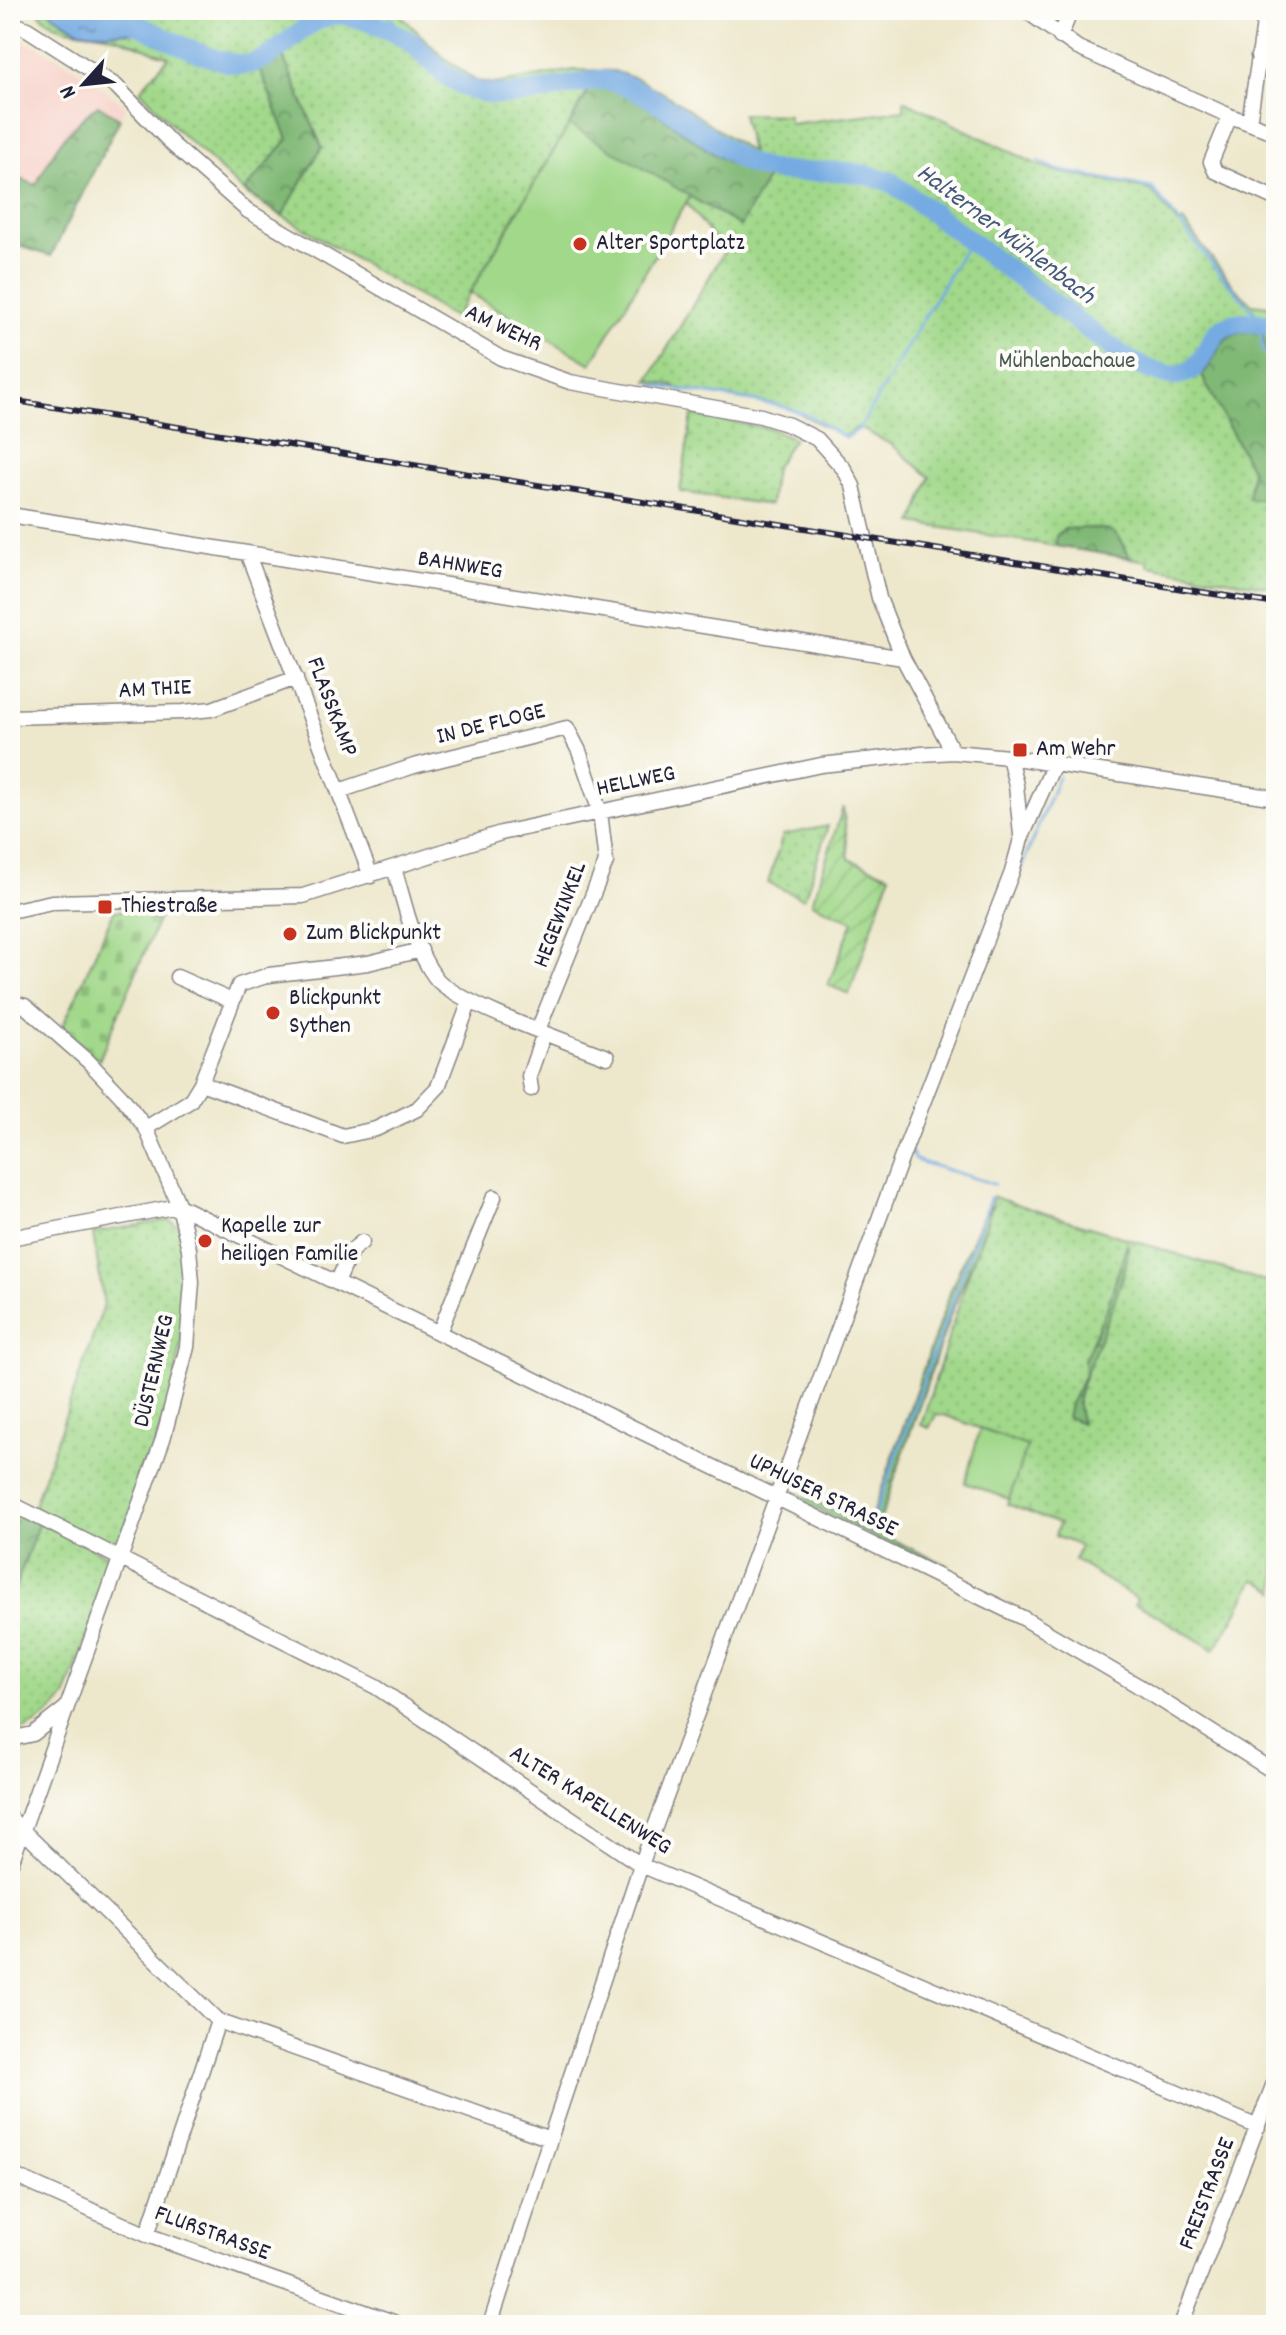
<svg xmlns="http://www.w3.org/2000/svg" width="1286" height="2335" viewBox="0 0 1286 2335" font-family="Dekko,sans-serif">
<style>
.built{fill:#f7d1c9}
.grass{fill:url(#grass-dots);stroke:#627d62;stroke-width:2}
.forest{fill:url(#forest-crowns);stroke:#516d58;stroke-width:2}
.cemetery{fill:url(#cemetery-stones);stroke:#627d62;stroke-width:2}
.garden{fill:url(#garden-furrows);stroke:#627d62;stroke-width:2}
.pitch{fill:#a1d88a;stroke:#627d62;stroke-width:2}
.water{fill:url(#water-ripples);stroke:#4b668e;stroke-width:2}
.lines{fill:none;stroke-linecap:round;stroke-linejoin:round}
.stream{stroke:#74aae2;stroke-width:3}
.river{stroke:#74aae2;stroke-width:20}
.minor-casing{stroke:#888483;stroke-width:17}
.minor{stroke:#fff;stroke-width:14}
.rail-casing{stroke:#22223b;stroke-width:6}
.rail{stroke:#fdfcf7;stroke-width:3;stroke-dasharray:9;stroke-linecap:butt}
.poi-dot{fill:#c8321e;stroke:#fdfcf7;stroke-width:3}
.labels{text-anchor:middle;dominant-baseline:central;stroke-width:8;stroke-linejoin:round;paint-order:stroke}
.poi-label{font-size:24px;fill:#22223b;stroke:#fdfcf7;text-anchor:start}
.street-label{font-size:24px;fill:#22223b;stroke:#fdfcf7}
.park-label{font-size:24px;fill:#485953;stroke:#fdfcf7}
.water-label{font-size:26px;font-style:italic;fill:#43587e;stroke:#fdfcf7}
</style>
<defs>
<pattern id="grass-dots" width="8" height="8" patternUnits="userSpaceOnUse" patternTransform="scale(2)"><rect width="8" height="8" fill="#a1d88a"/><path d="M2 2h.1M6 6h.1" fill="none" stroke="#8ab978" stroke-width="1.8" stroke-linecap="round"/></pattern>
<pattern id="forest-crowns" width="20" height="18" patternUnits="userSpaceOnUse" patternTransform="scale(2)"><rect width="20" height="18" fill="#80b876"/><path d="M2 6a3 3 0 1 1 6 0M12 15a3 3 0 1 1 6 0" fill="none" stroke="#689562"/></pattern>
<pattern id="cemetery-stones" width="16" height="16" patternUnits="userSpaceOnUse" patternTransform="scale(2)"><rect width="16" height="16" fill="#a1d88a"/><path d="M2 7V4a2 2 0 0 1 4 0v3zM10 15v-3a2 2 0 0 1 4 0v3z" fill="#8ab978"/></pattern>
<pattern id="garden-furrows" width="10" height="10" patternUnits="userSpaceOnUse" patternTransform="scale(2)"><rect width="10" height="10" fill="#a1d88a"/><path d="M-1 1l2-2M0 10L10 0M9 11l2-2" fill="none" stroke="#8ab978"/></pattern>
<pattern id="water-ripples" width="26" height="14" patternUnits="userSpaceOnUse" patternTransform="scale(2)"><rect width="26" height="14" fill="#74aae2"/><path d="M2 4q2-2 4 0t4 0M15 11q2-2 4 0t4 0" fill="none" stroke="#5f8ab8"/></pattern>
</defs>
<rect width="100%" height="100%" fill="#fdfcf7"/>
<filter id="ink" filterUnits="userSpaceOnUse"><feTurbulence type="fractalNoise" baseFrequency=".0125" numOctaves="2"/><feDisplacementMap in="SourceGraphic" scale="16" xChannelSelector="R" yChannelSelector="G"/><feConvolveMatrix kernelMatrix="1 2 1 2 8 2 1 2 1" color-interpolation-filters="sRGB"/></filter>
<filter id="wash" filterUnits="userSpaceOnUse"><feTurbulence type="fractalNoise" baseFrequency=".006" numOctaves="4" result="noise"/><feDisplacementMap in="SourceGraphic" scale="32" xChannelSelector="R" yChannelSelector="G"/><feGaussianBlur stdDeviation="1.8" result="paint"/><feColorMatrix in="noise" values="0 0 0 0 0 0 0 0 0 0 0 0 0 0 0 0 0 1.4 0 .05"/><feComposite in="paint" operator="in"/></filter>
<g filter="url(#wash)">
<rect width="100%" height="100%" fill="#ede7cb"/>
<!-- built -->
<path class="built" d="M24 41 44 50 81 72 126 107 120 119 98 106 53 151 35 185 10 176V75Z"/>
<!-- grass -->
<path class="grass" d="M37 10H395L442 56 476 81 495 84 574 70 614 71 637 79 667 95 751 152 742 114 789 115V124L904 110V100L1036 164 1059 172 1151 190 1178 224 1183 221 1235 288 1252 304 1276 307V588L1148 566V561L913 523 930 477 892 445 858 427 846 435H840L795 411 774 404 677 389 673 385 648 381 724 252 686 202 553 151 455 318 249 196 177 130 140 90 169 57C151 52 135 43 117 38 90 29 54 36 37 10Z
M692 415 771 429 794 438 775 467 770 505 680 492Z
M828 826 804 899 768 883 783 835Z
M993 1197 1276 1285V1591L1254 1579 1235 1617 1214 1650 1146 1609 1135 1605 1137 1599 1074 1560 1080 1546 1055 1536 1059 1524 1007 1504 1027 1446 944 1415H936L929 1428 921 1425Z
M169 1220 180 1227 188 1299 173 1394 119 1544 111 1548 33 1508 104 1305 93 1233Z
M39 1522 108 1556 112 1565 66 1695C52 1715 34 1728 10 1735V1602Z"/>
<!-- forest -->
<path class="forest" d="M282 54 322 147 282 216 244 191 288 139 259 68Z
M590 87C635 85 688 141 727 162 741 169 755 172 769 175L740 226 569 125Z
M98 105 120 119 51 256 10 243V175L36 185C55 147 64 132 98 105Z
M1263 331 1268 358 1276 363V501L1248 498 1252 471 1202 376C1226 346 1214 330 1263 331Z
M1084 528C1115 529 1117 529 1130 558L1055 546 1056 536 1064 529Z
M993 1204 979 1246 951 1313 880 1521 889 1538 949 1566 945 1575 856 1528 788 1496 791 1491 869 1525 953 1284 982 1217Z
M1127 1244C1135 1266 1085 1368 1078 1398 1077 1405 1080 1415 1081 1423L1067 1417 1070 1404 1085 1374 1084 1360 1108 1305Z
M10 1508 39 1522 10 1602Z"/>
<!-- cemetery -->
<path class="cemetery" d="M114 911H162L99 1060 62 1028Z"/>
<!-- garden -->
<path class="garden" d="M843 807 849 859 890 875 849 994 828 985 853 921 812 903Z"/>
<!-- pitch -->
<path class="pitch" d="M569 125 690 196 591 364 470 293Z
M980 1429 1027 1446 1009 1499 965 1483Z"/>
<!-- water -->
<path class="water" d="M47 10H128L151 23 146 34C125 30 101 36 81 31 69 27 57 17 47 10Z"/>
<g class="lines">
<!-- stream -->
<path class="stream" d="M385 10 409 41
M1039 161 1058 170 1152 188 1222 276 1265 324
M1261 323 1262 350 1276 363
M653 385 776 405 806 414 846 438 859 429 969 241
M1010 896 1058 777
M910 1149 915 1160 994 1184
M869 1531 990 1198"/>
<!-- river -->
<path class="river" d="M115 10 125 19C154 31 220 69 249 64 284 58 306 10 345 15 360 17 400 34 412 43 428 57 443 76 463 86 497 104 541 90 576 84 584 83 593 80 600 80 644 82 705 138 742 160 777 180 818 167 855 173 867 174 879 179 891 182L1129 360C1160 375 1189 389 1207 349 1211 340 1217 329 1227 326 1243 319 1259 323 1276 326"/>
</g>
</g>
<g filter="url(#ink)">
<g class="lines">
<defs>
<path id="minor" d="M1025 10 1078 48 1230 116 1276 133
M10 22 27 29 116 86 173 145 248 211 501 358 570 382 761 416 789 425 817 439 844 469 853 486 879 598 903 658 953 752
M1060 37 1071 10
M1258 56 1276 60
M1230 116 1211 162 1215 171 1276 199
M1249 123 1266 10
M10 515 903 658
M248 555 371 876
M10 717 183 712 212 709 296 678
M1009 757 1016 785 1021 835
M339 791 414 766 567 728 579 751 600 812 606 862 538 1030
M394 868C405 903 413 947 435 977 452 1002 574 1044 607 1057
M10 911 52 902 303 896 501 833 821 765 922 754 953 752 1009 757 1276 798
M177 977 232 1001
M10 1002 25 1006 88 1061 121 1096 146 1128 179 1206 189 1249 192 1282 187 1347 163 1439 10 1866
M201 1083 343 1136 376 1129 417 1109 438 1087 470 1001
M531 1089 529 1076 544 1033
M146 1128 190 1101 201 1083 239 985 269 975 368 963 421 950
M10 1238 179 1206 1023 1618 1137 1685 1276 1773
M337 1283 351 1251 362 1242
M439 1333 494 1197
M10 1503 376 1687 641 1865 1258 2127
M10 1739 33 1734 66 1708
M10 1818 218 2021 147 2235
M218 2021 550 2139 490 2325
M550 2139 641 1865 900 1162 1012 872 1021 839 1054 764
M10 2174 147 2235 402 2325
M1181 2325 1276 2078"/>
</defs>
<!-- minor casing -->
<use href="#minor" class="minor-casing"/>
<!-- minor -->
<use href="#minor" class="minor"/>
<defs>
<path id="rail" d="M10 400 1276 604"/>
</defs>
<!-- rail casing -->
<use href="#rail" class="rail-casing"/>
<!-- rail -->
<use href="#rail" class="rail"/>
</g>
</g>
<!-- markers -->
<g class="poi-dot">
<circle cx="580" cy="244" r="8"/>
<rect x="1012" y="742" width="16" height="16" rx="4"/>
<rect x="97" y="899" width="16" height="16" rx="4"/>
<circle cx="290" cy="934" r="8"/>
<circle cx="273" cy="1013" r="8"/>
<circle cx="205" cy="1241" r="8"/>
</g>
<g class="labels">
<!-- poi labels -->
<g class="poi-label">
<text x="596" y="244">Alter Sportplatz</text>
<text x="1036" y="750">Am Wehr</text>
<text x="121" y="907">Thiestraße</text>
<text x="306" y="934">Zum Blickpunkt</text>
<text x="289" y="999">Blickpunkt<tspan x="289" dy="28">Sythen</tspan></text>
<text x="221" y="1227">Kapelle zur<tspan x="221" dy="28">heiligen Familie</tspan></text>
</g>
<!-- street labels -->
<g class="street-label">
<text transform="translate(503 329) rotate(25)">AM WEHR</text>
<text transform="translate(460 566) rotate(9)">BAHNWEG</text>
<text transform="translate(155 690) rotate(-3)">AM THIE</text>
<text transform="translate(331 707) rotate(69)">FLASSKAMP</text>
<text transform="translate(491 725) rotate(-14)">IN DE FLOGE</text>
<text transform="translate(636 782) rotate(-12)">HELLWEG</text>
<text transform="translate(561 915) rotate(-69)">HEGEWINKEL</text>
<text transform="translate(155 1371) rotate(-77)">DÜSTERNWEG</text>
<text transform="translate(823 1496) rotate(26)">UPHUSER STRASSE</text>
<text transform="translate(590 1801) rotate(32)">ALTER KAPELLENWEG</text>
<text transform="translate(1208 2194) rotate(-69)">FREISTRASSE</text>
<text transform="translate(212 2234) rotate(20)">FLURSTRASSE</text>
</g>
<!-- park labels -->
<g class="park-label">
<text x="1067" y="362">Mühlenbachaue</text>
</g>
<!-- water labels -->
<g class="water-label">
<text transform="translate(1005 235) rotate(37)">Halterner Mühlenbach</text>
</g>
</g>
<!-- margin -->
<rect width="1286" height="2335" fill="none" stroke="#fdfcf7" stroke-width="40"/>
<!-- north arrow -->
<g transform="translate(84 84) rotate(243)" stroke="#fdfcf7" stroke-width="6" paint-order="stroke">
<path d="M0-6L14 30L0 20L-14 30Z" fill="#22223b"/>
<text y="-12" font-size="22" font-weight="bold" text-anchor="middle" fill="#22223b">N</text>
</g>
</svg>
